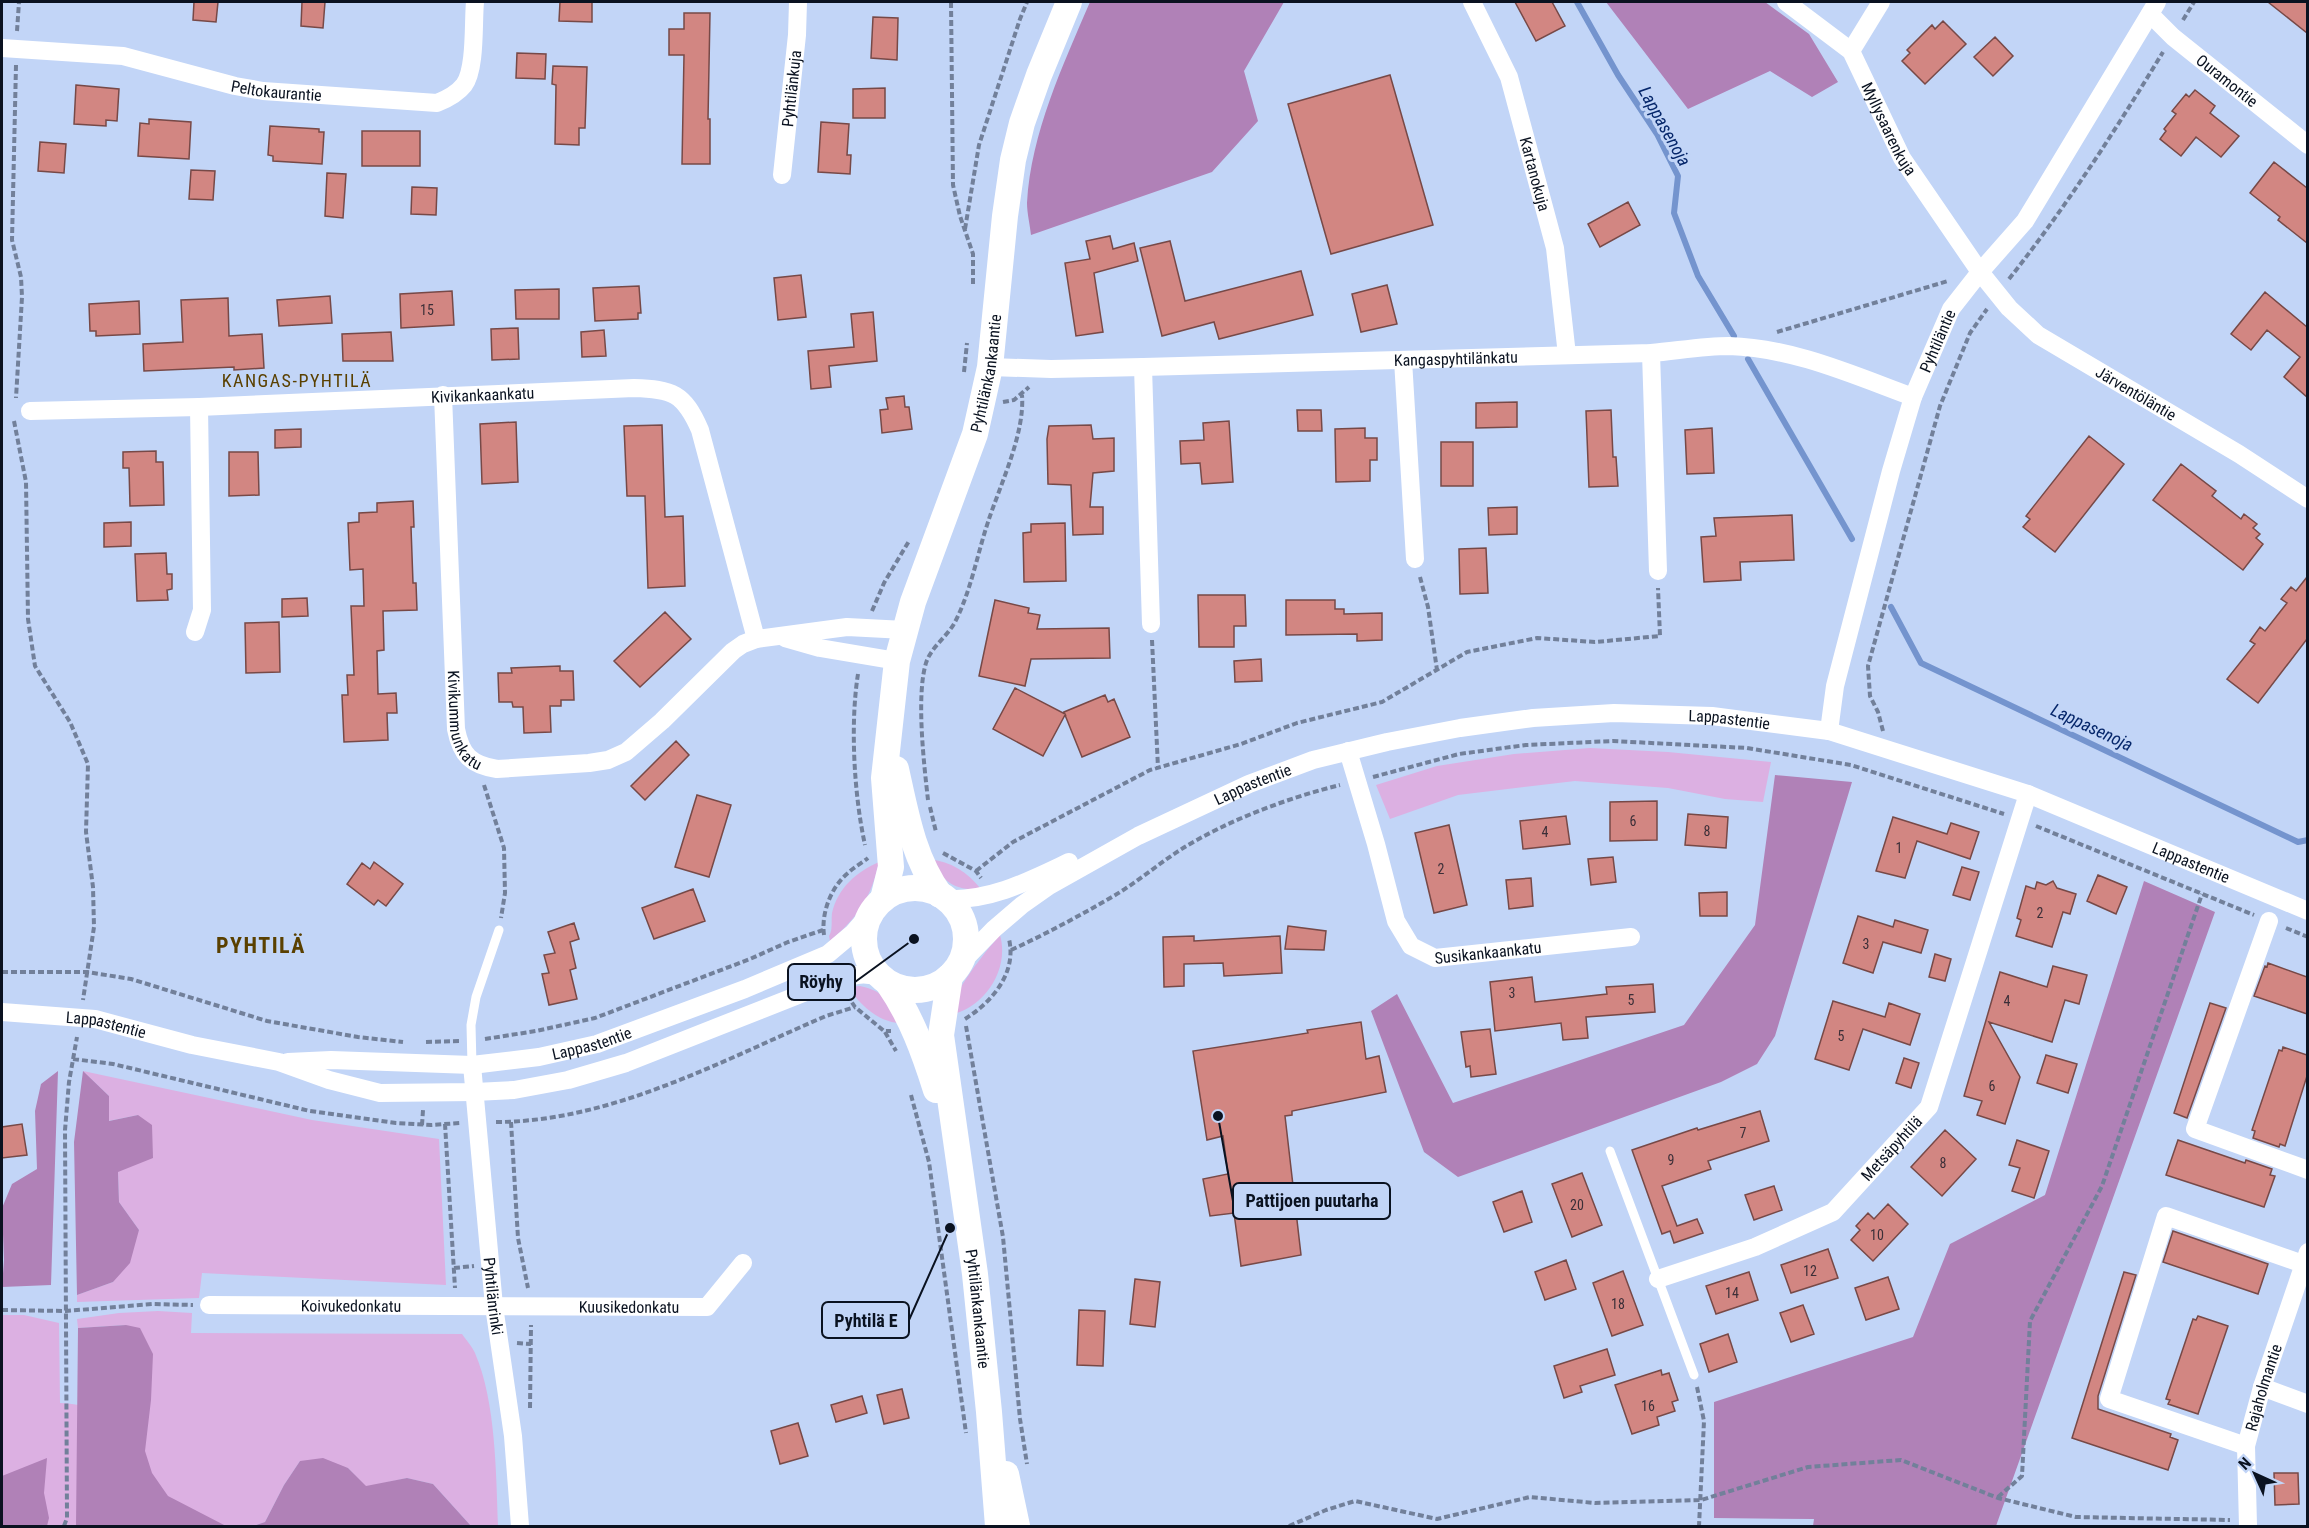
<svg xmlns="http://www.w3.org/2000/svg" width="2309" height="1528" viewBox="0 0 2309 1528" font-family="'Roboto Condensed',sans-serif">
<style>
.green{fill:#dcb0e2}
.forest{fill:#b081b7}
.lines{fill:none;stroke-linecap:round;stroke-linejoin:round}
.stream{stroke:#7494ce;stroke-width:6}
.building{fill:#d28682;stroke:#774947;stroke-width:1.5}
.path{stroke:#72809a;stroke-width:4;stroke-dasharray:6 3;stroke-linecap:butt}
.lane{stroke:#fff;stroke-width:9}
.street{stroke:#fff;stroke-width:18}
.secondary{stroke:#fff;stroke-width:26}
.labels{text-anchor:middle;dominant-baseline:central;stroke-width:6;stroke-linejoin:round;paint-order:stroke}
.number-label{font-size:14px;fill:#3c2f38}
.street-label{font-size:16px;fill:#0a1220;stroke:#c2d5f7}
.water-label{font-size:18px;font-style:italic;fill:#06276b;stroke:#c2d5f7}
.neighbourhood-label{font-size:18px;letter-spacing:1.5px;fill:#5a4000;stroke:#c2d5f7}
.district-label{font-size:22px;font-weight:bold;letter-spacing:1.5px;fill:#5a4000;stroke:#c2d5f7}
.leader{fill:none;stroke:#0a1220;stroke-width:2}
.callout-dot{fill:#0a1220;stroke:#c2d5f7;stroke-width:2}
.callout{fill:#c2d5f7;stroke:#0a1220;stroke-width:2}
.callout-label{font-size:18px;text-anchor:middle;font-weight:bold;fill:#0a1220}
</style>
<rect width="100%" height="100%" fill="#c2d5f7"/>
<!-- green -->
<path class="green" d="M1590 748 1668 752 1771 762 1763 802 1725 799 1668 788 1575 781 1458 795 1390 819 1376 785 1437 766 1514 754Z
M929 859C952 862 967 872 981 889 952 891 945 881 929 859Z
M879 862C871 898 858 917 830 941L829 936C833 930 831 921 832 913 838 888 856 872 879 862Z
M1000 935C1010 970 984 1009 949 1015 953 992 984 953 1000 935Z
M860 986C885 991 888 1002 901 1023 879 1023 860 1005 848 987Z
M83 1071 312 1120 439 1139 446 1285 202 1273 199 1298 77 1302V1295L113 1282 139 1230 119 1202 118 1171 138 1115 108 1121 109 1096Z
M158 1311 192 1313 191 1333 462 1334C466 1340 472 1346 475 1353 496 1402 496 1473 498 1526H471L433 1484 407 1478 366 1487 348 1468 300 1461 284 1485 265 1522 253 1526H2V1315H24L59 1323 60 1403C84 1403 128 1417 147 1431L152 1354 126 1325 78 1328 77 1319 119 1313Z"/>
<!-- forest -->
<path class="forest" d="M1090 2H1284L1244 71 1258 121 1212 172 1031 235C1030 225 1027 213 1027 203 1031 133 1063 65 1090 2Z
M1606 2H1765L1809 34 1838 82 1812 97 1770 71 1688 109Z
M1775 775 1852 782 1775 1036 1757 1064 1721 1082 1458 1177 1424 1152 1371 1011 1397 994 1453 1103 1684 1025 1755 925Z
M2144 881 2215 912 1996 1526H1813L1814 1519 1714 1518V1402L1913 1337 1950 1244 2045 1195Z
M58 1071 51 1285 2 1287 4 1260 2 1208 12 1184 37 1169 35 1111 41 1084Z
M83 1071 109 1096V1121L138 1115 152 1125 153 1158 118 1172 119 1202 139 1230 130 1263 113 1282 77 1295 74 1142Z
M126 1325 140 1328 153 1354 151 1400 145 1451 152 1473 168 1496 226 1526H76L78 1328Z
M47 1458 44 1493 49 1518 47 1526H2V1476Z
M323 1458 348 1468 366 1486 407 1478 433 1484 471 1526H253L265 1522 284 1485 300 1461Z"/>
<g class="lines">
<!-- stream -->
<path class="stream" d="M1577 2 1618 75 1657 134 1678 176 1674 213 1698 276 1734 336
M1748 359 1852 539
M1891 607 1921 663 2298 842 2308 840"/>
</g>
<!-- building -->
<path class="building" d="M194 2H218L216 22 193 20Z
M302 2H325L323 28 301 26Z
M560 2H592V22L559 21Z
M1515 2H1552L1565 26 1536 41Z
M2268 2H2307V33Z
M684 13H710L708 119H710V164H682L684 55H669V29H684Z
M873 17 898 18 897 60 871 58Z
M1943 21 1966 44 1925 84 1902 61 1910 53 1907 50 1932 25 1935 29Z
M1995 37 2013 56 1993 76 1974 57Z
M517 53 546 54 545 79 516 78Z
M553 66 587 67 585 128H579V145L555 144 556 85 552 84Z
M1390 75 1433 225 1331 254 1288 104Z
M76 85 119 89 117 121 106 120V126L74 124Z
M885 88V118H853V89Z
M2195 90 2215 106 2210 113 2239 136 2221 157 2196 137 2181 156 2160 139 2166 131 2164 129 2176 114 2172 111 2186 94 2189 97Z
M149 119 191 122 189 159 138 156 140 123 149 124Z
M821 122 849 124 847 155H851L850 174 818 172Z
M270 126 319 129V132H324L322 164 273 161V156L268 155Z
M362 131H420V166H362Z
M40 142 66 144 64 173 38 171Z
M2274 162 2307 188V243L2278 220 2280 217 2250 193Z
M191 170 215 171 213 200 189 199Z
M327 173 346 174 343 218 325 216Z
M412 187 437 188 436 215 411 214Z
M1628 202 1640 225 1600 247 1588 224Z
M1110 236 1113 249 1134 243 1138 261 1094 273 1103 332 1076 336 1065 263 1090 259 1086 241Z
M1170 241 1185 301 1301 271 1313 315 1219 339 1214 322 1162 336 1140 248Z
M801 275 806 317 778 320 774 278Z
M1387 285 1397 324 1361 332 1352 294Z
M639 286 641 313H638V319L595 321 593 288Z
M559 289V319H516L515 290Z
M452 291 454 325 401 328 400 294Z
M2265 292 2307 327V397L2284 377 2300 357 2267 330 2251 350 2231 334Z
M330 296 332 323 279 326 277 300Z
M228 298 229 336 262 334 264 368 234 370V367L144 371 143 344 183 342 181 300Z
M139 301 140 334 96 336V331H90L89 304Z
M873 312 877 361 829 366 831 387 811 389 808 351 854 347 851 314Z
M518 328 519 359 492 360 491 329Z
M604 330 606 356 582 357 581 332Z
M391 332 393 361H343L342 334Z
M904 396 905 407H909L912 429 882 433 880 410 888 409 886 398Z
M1517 402V427L1476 428V403Z
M1297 410H1321L1322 431H1298Z
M1611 410 1613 457H1616L1618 486 1589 487 1586 411Z
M1229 421 1233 482 1202 484 1200 463 1181 464 1180 441 1204 440 1203 423Z
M516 422 518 482 482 484 480 424Z
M662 425 665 517 683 516 685 586 648 588 645 496H627L624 426Z
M1091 425 1093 439 1114 438V471L1093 473 1090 507H1103V534L1073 535 1071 485 1048 484 1047 439 1049 426Z
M1365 428V438H1377V460H1370V481L1336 482 1335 429Z
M1712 428 1714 473 1687 474 1685 430Z
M301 429V447L275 448V430Z
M2089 436 2124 464 2055 552 2023 527 2030 519 2026 516Z
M1441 442H1473V486H1441Z
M156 451V462H163L164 505 130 506 129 468H123V452Z
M229 452H258L259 495 229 496Z
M2181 464 2216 491 2212 496 2241 519 2244 514 2257 524 2253 528 2260 534 2256 538 2263 544 2243 570 2153 500Z
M413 501 414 527H411L413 583H416L417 610 383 611 384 650 377 651 378 694 396 693 397 713H387L388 740 344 742 342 695H348L347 675H354L351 606H364L363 569 350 570 348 523 359 522V513L377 512V503Z
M1517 507V534L1489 535 1488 508Z
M1792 515 1794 560 1740 562 1741 580 1704 582 1701 537 1716 536 1714 518Z
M131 522V546L104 547V523Z
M1065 523 1066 581 1024 582 1023 533 1031 532V524Z
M1486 548 1488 593 1460 594 1459 549Z
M166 553 167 574H172V589L167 590 168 600 137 601 135 554Z
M2307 577V639L2258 703 2227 679 2255 644 2250 641 2260 627 2265 631 2287 603 2281 599 2291 587 2296 591Z
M1198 595H1245L1246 626H1234V647H1199Z
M307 598 308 616 282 617V599Z
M995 600 1029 608 1028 613 1040 615 1037 629 1109 628 1110 658 1031 659 1025 686 979 676Z
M1286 600H1335V609H1344V614L1382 613V640L1357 641V634L1286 635Z
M665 612 691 639 640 687 614 661Z
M279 622 280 672 246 673 245 623Z
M1261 659 1262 681 1235 682 1234 661Z
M560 666V671H573L574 700H561V706H550L551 732 524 733 523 707H513L512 702H499L498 673H512L511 668Z
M1015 688 1065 714 1064 712 1105 695 1108 702 1114 699 1130 737 1082 757 1065 715 1043 756 993 729Z
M676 741 689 755 645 800 631 786Z
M697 795 731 805 709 877 675 867Z
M1657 801V840L1610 841V802Z
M1688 814 1728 817 1726 848 1685 845Z
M1566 816 1570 844 1523 849 1520 821Z
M1893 817 1947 834 1951 823 1979 832 1970 859 1917 841 1905 878 1876 871Z
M1449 825 1467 905 1434 913 1415 833Z
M1613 857 1616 882 1591 885 1588 859Z
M374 862 403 884 386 906 378 900 374 905 347 884 362 863 370 869Z
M1962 867 1979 872 1970 900 1953 895Z
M2098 875 2127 887 2116 914 2087 901Z
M1531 878 1533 906 1509 909 1506 880Z
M2053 881 2057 888 2076 894 2070 914 2063 912 2052 947 2016 936 2021 920 2017 918 2026 886 2035 889 2037 882 2046 885Z
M693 889 705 921 654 939 642 908Z
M1727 892V916H1700L1699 893Z
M1858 916 1893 927 1895 920 1928 930 1921 953 1883 942 1873 973 1843 963Z
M574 923 579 939 570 942 576 968 570 970 577 999 549 1005 542 974 549 973 544 955 555 953 548 932Z
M1288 926 1326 931 1324 950 1285 949Z
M1194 936V941L1280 936 1282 973 1224 976 1223 963 1184 964V986L1164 987 1163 937Z
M1935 954 1951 959 1945 981 1929 977Z
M2268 963 2307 977V1014L2254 996 2265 966 2267 967Z
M2053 966 2087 975 2079 1004 2065 1000 2052 1042 1989 1022 2020 1077 2005 1124 1977 1115 1982 1101 1964 1096 2000 972 2047 987Z
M1532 977 1535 1002 1607 994 1606 987 1653 984 1655 1012 1586 1017 1588 1038 1563 1040 1561 1023 1495 1031 1490 982Z
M1833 1001 1885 1017 1889 1003 1920 1014 1910 1045 1863 1029 1849 1070 1815 1059Z
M2210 1003 2226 1008 2187 1118 2174 1113Z
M1361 1022 1366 1059 1379 1056 1386 1092 1292 1111V1115L1285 1116 1301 1255 1241 1266 1234 1213 1210 1216 1203 1179 1228 1174 1223 1136 1207 1140 1193 1051 1308 1033 1307 1030Z
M1490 1029 1496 1074 1471 1077 1470 1066 1466 1067 1461 1032Z
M2283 1047 2307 1055V1076L2285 1146 2280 1144 2279 1147 2253 1138 2255 1131 2252 1130 2279 1050 2282 1051Z
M2046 1055 2077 1064 2068 1093 2037 1083Z
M1904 1058 1919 1063 1911 1088 1896 1083Z
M1760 1111 1769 1141 1708 1161 1711 1169 1662 1186 1677 1226 1697 1219 1703 1233 1674 1243 1670 1231 1662 1234 1632 1150 1697 1128 1698 1130Z
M22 1124 27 1155 2 1158V1127Z
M1945 1130 1976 1159 1942 1196 1911 1167Z
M2017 1140 2049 1151 2034 1198 2012 1191 2020 1168 2009 1165Z
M2178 1140 2245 1163 2246 1160 2272 1169 2270 1175 2275 1176 2264 1207 2166 1175Z
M1582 1173 1602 1225 1572 1237 1552 1184Z
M1774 1186 1782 1210 1754 1220 1745 1195Z
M1522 1191 1532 1222 1504 1232 1493 1202Z
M1888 1204 1908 1224 1873 1261 1851 1240 1860 1230 1856 1226 1868 1213 1874 1219Z
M2173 1231 2268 1264 2258 1294 2163 1262Z
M1828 1249 1838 1278 1791 1293 1781 1265Z
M1566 1260 1576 1289 1545 1300 1535 1272Z
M1623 1271 1643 1325 1612 1336 1593 1283Z
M1749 1272 1758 1300 1716 1314 1706 1286Z
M2124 1272 2136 1275 2098 1396V1409L2171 1434 2170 1437 2178 1440 2168 1470 2072 1438Z
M1888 1277 1899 1309 1866 1320 1855 1288Z
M1135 1279 1160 1282 1155 1327 1130 1324Z
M1803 1305 1814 1334 1791 1342 1780 1313Z
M1079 1310 1105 1311 1103 1366 1077 1365Z
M2198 1316 2228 1326 2198 1414 2168 1404 2170 1400 2166 1399 2193 1319 2196 1320Z
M1728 1334 1737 1362 1709 1372 1700 1344Z
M1607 1349 1615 1375 1580 1386 1582 1392 1564 1398 1554 1366Z
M1661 1370 1662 1375 1669 1373 1678 1400 1672 1402 1675 1411 1657 1417 1659 1425 1632 1434 1615 1385Z
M902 1389 909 1418 884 1424 877 1395Z
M862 1396 867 1413 836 1422 831 1405Z
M798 1423 808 1456 780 1464 771 1431Z
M2274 1473H2298L2299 1504 2275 1505Z"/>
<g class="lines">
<!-- path -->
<path class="path" d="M951 2 953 185 960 216 973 254V285
M2183 20 2194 2
M17 31 19 2
M16 65 12 240 21 277 22 297 16 398
M965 229 979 145 1020 19 1027 2
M2009 279C2066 207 2115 131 2163 52
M1777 332 1948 281
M964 372 967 343
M1003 402 1014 400 1029 387
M14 421 26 482 28 619 35 666 70 722 88 764 86 832 93 887 94 927 83 1000
M1420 577 1428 607 1437 670
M872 611 884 583 909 541
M1152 640 1158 768
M858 674C850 724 854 795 865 845
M1883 731 1878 712 1870 696 1868 666 1940 406 1970 333 1987 309
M1373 777 1459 754 1526 745 1613 741 1747 748 1851 765 2004 814
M484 785 504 848 505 893 501 918
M928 800C924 764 916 696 926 663 931 647 947 637 955 622 971 591 977 555 988 522 1000 485 1025 434 1022 395
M930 807 936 832
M2036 826 2254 915
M943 853 976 871 981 878
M976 871 1013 842 1150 770 1241 744 1297 723 1382 702 1467 652 1537 638 1595 642 1660 636 1658 588
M2286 928 2308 937
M824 935C821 913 831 887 848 873 854 867 862 863 868 858
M1011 950C1046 934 1079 916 1112 897 1136 883 1157 865 1180 850 1226 821 1287 798 1340 785
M2 972H87L131 979 267 1021 358 1037 403 1042
M847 995 855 1007 884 1031H891
M965 1019C992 1002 1017 973 1009 939
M966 1026 1003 1237 1020 1419 1027 1464
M885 1032 896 1051
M485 1039 536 1031 595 1018 750 959 788 942 823 930
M426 1042 460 1041
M73 1059 113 1064 310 1111 396 1123 431 1125 461 1123
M911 1095 929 1162 966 1433
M496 1122C611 1122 723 1060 826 1016L855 1007
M511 1122 518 1238 528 1288
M445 1124 455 1288
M422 1125 423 1110
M454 1268 474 1266
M2 1310 66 1311 152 1304 193 1305
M517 1343 531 1344
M1697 1387 1704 1421 1699 1526
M530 1408 531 1325
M1998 1497 2022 1476 2030 1321 2102 1186 2202 894
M64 1526 67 1518 65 1130 69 1082 77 1037
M1289 1526 1326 1510 1355 1501 1437 1519 1530 1497 1595 1503 1701 1500 1808 1467 1901 1460 1998 1498 2076 1517 2230 1520"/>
<!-- lane -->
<path class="lane" d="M472 1065 471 1025 476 997 499 930
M1610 1151 1694 1375"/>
<!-- street -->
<g class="street">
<path id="s1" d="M1472 2 1509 77 1555 248 1567 355"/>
<path id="s2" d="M1786 2 1851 51 1902 158 1980 272 2009 308 2038 335 2239 454 2308 499"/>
<path id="s3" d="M2150 14 2173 37 2308 145"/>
<path id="s4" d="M2 48 123 56 235 86 263 91 437 103C447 99 457 94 464 85 476 69 473 22 475 2"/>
<path d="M1851 51 1881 2"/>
<path id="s5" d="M782 175 797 35 798 2"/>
<path d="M1651 353 1658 571"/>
<path d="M1403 360 1415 559"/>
<path id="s6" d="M990 367 1051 369 1143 367 1651 353C1676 351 1703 346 1729 346 1794 348 1853 375 1913 397"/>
<path d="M1143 367 1151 624"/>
<path id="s7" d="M443 395 456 729C461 755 471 765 497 769L589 763 608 760 626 752 662 721 733 651 743 644 756 639 847 627 905 630"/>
<path id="s8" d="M30 411 199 407 634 388C672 389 684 393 700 430L756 639"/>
<path d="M195 632 202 610 199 407"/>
<path d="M785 638 820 648 897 661"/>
<path id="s9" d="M1829 731 1835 686 1891 471 1913 397 1951 309 1980 272 2025 221 2157 2"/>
<path id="s10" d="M1348 751 1376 844 1396 921 1411 946 1435 958 1631 937"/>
<path d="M946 899C991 901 1029 881 1069 862"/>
<path d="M2269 921 2195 1129 2308 1170"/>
<path id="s11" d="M959 965 994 929 1022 905 1049 886 1138 836 1249 784 1313 760 1387 742 1460 728 1533 718 1614 713 1712 716 1829 731 2028 794 2308 911"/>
<path id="s12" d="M2 1012 95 1019 192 1045 279 1062 329 1080 380 1093 475 1092 514 1090 568 1080 626 1063 839 979C854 975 866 972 881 978"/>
<path id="s13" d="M288 1062 331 1060 472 1065 539 1057 597 1044 745 989 828 954 853 933 873 910"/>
<path id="s14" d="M472 1065 494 1306 513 1436 520 1526"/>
<path id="s15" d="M1658 1279 1755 1247 1833 1212 1929 1107 2028 794"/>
<path id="s16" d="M209 1305 707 1307 743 1263"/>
<path d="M2262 1387 2308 1404"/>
<path d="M2246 1446 2109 1399 2166 1216 2303 1264"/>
<path id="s17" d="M2248 1526 2246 1446 2262 1387 2308 1252"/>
</g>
<!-- secondary -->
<g class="secondary">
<path d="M896 769C906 814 913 857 940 895"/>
<circle cx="915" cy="939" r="51"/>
<path id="s18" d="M883 899 891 867 884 778 897 661 913 602 975 434 990 367 1005 216 1013 160 1022 123 1039 75 1069 2"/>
<path id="s19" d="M950 976 941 1035 975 1274 989 1412 998 1526"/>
<path d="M888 983C911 1016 924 1052 936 1090"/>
<path d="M1006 1474 1017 1526"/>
</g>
</g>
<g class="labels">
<!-- number labels -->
<g class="number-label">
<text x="427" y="310">15</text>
<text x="1633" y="821">6</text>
<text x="1707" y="831">8</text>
<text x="1545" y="832">4</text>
<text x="1899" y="848">1</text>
<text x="1441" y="869">2</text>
<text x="2040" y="913">2</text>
<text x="1866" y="944">3</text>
<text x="1512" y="993">3</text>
<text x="1631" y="1000">5</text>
<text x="2007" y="1001">4</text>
<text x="1841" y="1036">5</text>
<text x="1992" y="1086">6</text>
<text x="1743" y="1133">7</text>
<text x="1671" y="1160">9</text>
<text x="1943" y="1163">8</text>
<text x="1577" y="1205">20</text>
<text x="1877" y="1235">10</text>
<text x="1810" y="1271">12</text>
<text x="1732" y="1293">14</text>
<text x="1618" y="1304">18</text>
<text x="1648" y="1406">16</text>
</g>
<!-- street labels -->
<g class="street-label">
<text stroke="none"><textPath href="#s3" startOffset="102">Ouramontie</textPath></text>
<text stroke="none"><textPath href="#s5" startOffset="87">Pyhtilänkuja</textPath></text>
<text stroke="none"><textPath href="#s4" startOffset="279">Peltokaurantie</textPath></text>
<text stroke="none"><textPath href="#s2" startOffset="168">Myllysaarenkuja</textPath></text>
<text stroke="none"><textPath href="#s1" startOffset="184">Kartanokuja</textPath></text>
<text stroke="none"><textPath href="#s9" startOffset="406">Pyhtiläntie</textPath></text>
<text stroke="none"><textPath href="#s6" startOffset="466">Kangaspyhtilänkatu</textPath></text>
<text stroke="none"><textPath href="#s18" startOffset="542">Pyhtilänkankaantie</textPath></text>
<text stroke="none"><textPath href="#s2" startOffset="538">Järventöläntie</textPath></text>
<text stroke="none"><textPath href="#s8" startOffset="453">Kivikankaankatu</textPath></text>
<text stroke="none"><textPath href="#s7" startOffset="328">Kivikummunkatu</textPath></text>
<text stroke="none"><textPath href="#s11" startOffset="834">Lappastentie</textPath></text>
<text stroke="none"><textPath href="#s11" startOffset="348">Lappastentie</textPath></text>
<text stroke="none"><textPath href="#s11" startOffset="1320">Lappastentie</textPath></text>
<text stroke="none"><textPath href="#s10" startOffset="286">Susikankaankatu</textPath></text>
<text stroke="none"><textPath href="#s12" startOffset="105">Lappastentie</textPath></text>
<text stroke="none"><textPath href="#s13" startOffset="306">Lappastentie</textPath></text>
<text stroke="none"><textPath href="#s15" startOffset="274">Metsäpyhtilä</textPath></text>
<text stroke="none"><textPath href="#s14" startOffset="232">Pyhtilänrinki</textPath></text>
<text stroke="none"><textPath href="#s16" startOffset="142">Koivukedonkatu</textPath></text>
<text stroke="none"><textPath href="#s16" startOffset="420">Kuusikedonkatu</textPath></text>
<text stroke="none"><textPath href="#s19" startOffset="336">Pyhtilänkankaantie</textPath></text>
<text stroke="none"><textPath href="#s17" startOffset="141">Rajaholmantie</textPath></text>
</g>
<!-- water labels -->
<g class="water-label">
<text transform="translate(1665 126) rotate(61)">Lappasenoja</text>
<text transform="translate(2092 727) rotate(25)">Lappasenoja</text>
</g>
<!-- neighbourhood labels -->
<g class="neighbourhood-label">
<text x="297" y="380">KANGAS-PYHTILÄ</text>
</g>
<!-- district labels -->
<g class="district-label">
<text x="261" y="945">PYHTILÄ</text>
</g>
</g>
<!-- callouts -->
<path class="leader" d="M914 939L855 982M1218 1116L1233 1201M950 1228L909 1320"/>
<g class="callout-dot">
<circle cx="914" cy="939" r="6"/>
<circle cx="1218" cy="1116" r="6"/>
<circle cx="950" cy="1228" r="6"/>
</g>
<g class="callout">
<rect x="788" y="964" width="67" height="36" rx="6"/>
<rect x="1233" y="1183" width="157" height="36" rx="6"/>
<rect x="822" y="1302" width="87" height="36" rx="6"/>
</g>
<g class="callout-label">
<text x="821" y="988">Röyhy</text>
<text x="1312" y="1207">Pattijoen puutarha</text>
<text x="866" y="1327">Pyhtilä E</text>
</g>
<!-- border -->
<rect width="2309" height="1528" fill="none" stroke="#0a1220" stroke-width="6"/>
<!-- north arrow -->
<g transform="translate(2255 1474) rotate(315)" stroke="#c2d5f7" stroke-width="4.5" paint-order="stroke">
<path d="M0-4.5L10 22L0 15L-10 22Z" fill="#0a1220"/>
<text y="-9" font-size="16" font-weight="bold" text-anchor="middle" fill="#0a1220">N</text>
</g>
</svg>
